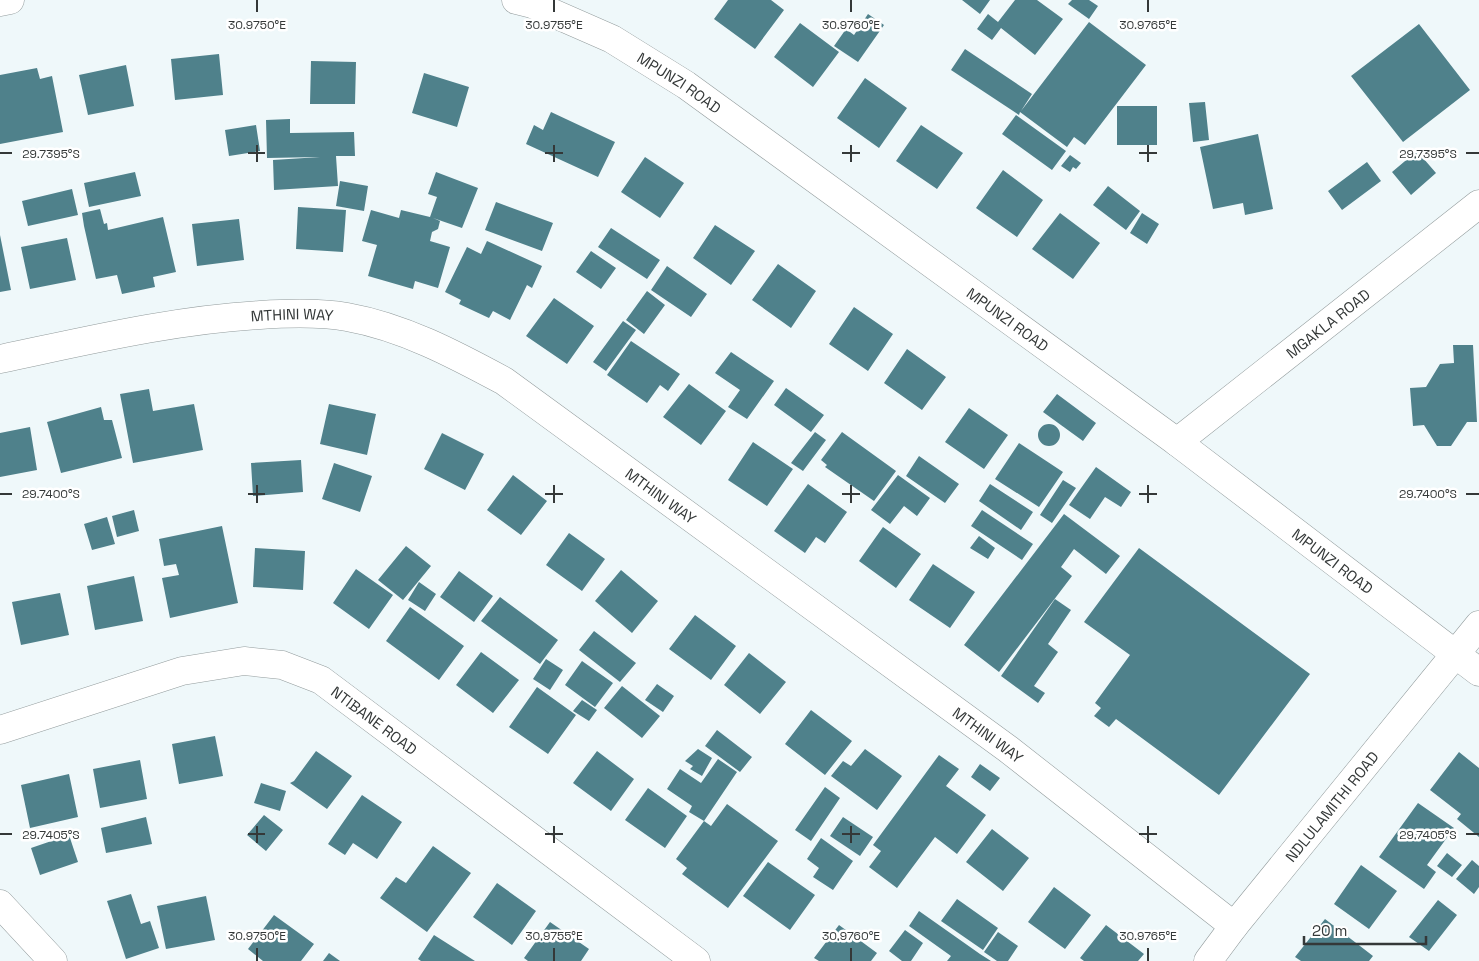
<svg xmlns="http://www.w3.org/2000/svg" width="1479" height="961" viewBox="0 0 1479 961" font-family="'Space Grotesk',sans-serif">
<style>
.building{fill:#4f818b}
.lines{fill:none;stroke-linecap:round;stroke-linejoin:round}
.minor-casing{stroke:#929b9c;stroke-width:29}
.minor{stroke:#fff;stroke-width:28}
.ticks{fill:none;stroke:#343838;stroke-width:2}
.labels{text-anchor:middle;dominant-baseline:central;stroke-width:5;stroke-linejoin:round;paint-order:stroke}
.street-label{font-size:15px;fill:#343838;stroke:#fff}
.ticks-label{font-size:12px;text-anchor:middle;fill:#343838;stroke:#fff;stroke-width:5;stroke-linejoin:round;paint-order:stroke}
</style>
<rect width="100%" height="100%" fill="#eff8fa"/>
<!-- building -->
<path class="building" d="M728 0H771L784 10 755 49 714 19Z
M962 0H990L980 14Z
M1015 0H1037L1063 19 1035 55 1001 28 992 40 977 29 988 14 998 22Z
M1072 0H1089L1098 6 1089 19 1068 4Z
M868 14 884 25 858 62 834 46 846 29 854 35Z
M1089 22 1146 65 1085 145 1074 137 1067 147 1020 112 1019 115 951 70 965 49 1032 94 1021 111Z
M800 23 839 52 813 87 774 57Z
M1419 24 1470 90 1403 142 1351 76Z
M219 54 223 95 175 100 171 59Z
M311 61 356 62 355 104H310Z
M126 65 134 106 88 115 79 75Z
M37 68 40 79 52 76 63 132 0 144V75Z
M424 73 469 87 457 127 412 113Z
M865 78 907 108 879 148 837 118Z
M1205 102 1209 140 1193 142 1189 103Z
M1117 106H1157V145H1117Z
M551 112 615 142 598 177 526 144 534 125 543 130Z
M1016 115 1066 151 1052 170 1002 134Z
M290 119V133L354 132 355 156H336L338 186 274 190 273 160 320 157 267 158 266 120Z
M256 125 260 151 229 156 225 130Z
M921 125 963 153 937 189 896 161Z
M1258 134 1273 209 1245 215 1243 203 1213 209 1200 147Z
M1417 151 1436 173 1411 195 1392 172Z
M1070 155 1081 163 1076 169 1073 167 1070 172 1061 166Z
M645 157 684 183 660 218 621 192Z
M1367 162 1381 181 1342 210 1328 191Z
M1003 170 1043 200 1017 237 976 208Z
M135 172 141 196 89 207 84 183Z
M436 172 478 188 462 228 433 218 440 221 438 229 432 232 430 241 450 247 438 288 415 281 413 289 368 276 377 245 362 241 371 210 399 218 401 210 430 217 437 197 428 194Z
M340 181 368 186 364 211 336 206Z
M1108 186 1140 211 1126 230 1093 205Z
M72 189 78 215 28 226 22 201Z
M496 202 553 223 542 251 485 230Z
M298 207 346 210 343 252 296 249Z
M100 209 104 224 107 223 108 230 163 217 176 272 153 277 155 287 122 294 117 275 96 279 84 226 82 213Z
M1060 213 1100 243 1073 279 1032 249Z
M1142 213 1159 224 1147 244 1130 233Z
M239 219 244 260 197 266 192 224Z
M715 225 755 251 731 285 693 258Z
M611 228 660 260 647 279 598 247Z
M0 235 11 290 0 292Z
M67 238 76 280 30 289 21 247Z
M487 241 542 266 532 288 527 285 510 320 493 311 489 318 459 304 461 300 445 292 467 247 481 254Z
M591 251 616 268 601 289 576 272Z
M778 264 816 291 791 328 752 300Z
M667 266 707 294 691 317 651 290Z
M647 291 665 305 644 334 626 320Z
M554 298 594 326 567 364 526 336Z
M854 307 893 334 868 371 829 344Z
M623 321 636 330 606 371 593 362Z
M631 341 680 374 668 391 660 385 647 403 607 375Z
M1453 345H1473L1477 422H1467L1451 446H1437L1424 425 1413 426 1410 388 1426 387 1440 364 1454 363Z
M907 349 946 377 922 410 884 383Z
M731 352 774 381 747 419 728 407 740 390 715 373Z
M689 384 726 411 701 445 663 417Z
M786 388 824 415 811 432 774 405Z
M149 389 153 411 194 404 203 450 133 463 120 394Z
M1057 394 1096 423 1083 441 1043 412Z
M329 404 376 414 367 455 320 444Z
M101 407 104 420H112L122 458 61 473 47 422Z
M969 408 1008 435 984 469 945 442Z
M1038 435a11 11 0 1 1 22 0a11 11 0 1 1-22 0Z
M30 427 37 470 0 477V433Z
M815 432 826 440 803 471 791 463Z
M842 432 896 471 874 501 825 467 827 465 821 460Z
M442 433 484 454 465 490 424 469Z
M753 442 793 469 767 506 728 480Z
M1019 443 1063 472 1039 507 995 479Z
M919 456 959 484 945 503 906 476Z
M301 460 303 492 253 496 251 463Z
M334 463 372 476 360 512 322 499Z
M1096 467 1131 492 1121 507 1105 497 1090 519 1069 505Z
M513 475 547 501 521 535 487 510Z
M898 475 930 498 917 516 904 506 890 524 871 510Z
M1063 480 1076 488 1052 523 1040 515Z
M808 484 847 512 825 543 816 537 805 553 774 531Z
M990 484 1033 512 1021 530 979 501Z
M134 510 139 531 117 537 112 516Z
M982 510 1033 544 1022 560 971 526Z
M1064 514 1120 556 1106 574 1074 549 1061 567 1072 576 999 672 964 645Z
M107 517 115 544 92 550 84 524Z
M222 526 238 603 170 618 162 578 179 575 176 564 164 566 159 539Z
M883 527 921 554 896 588 859 561Z
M569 533 605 559 582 591 546 565Z
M979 536 995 548 988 559 970 548Z
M406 546 431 566 403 600 378 580Z
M255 548 305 551 303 590 253 587Z
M1139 548 1310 674 1219 795 1116 719 1109 727 1094 716 1101 708 1095 703 1130 655 1084 622Z
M933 564 975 592 950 628 909 600Z
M356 569 393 595 369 629 333 603Z
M621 570 658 601 632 633 595 601Z
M459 571 493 596 474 622 440 597Z
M134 576 143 621 95 630 87 586Z
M419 582 436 594 425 611 408 600Z
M60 593 69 635 21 645 12 602Z
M500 597 558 640 540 664 481 621Z
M1055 599 1071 610 1048 644 1058 652 1034 686 1045 693 1038 703 1001 676Z
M410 607 464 646 439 680 386 641Z
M695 615 736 646 711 680 669 649Z
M594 631 636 663 620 682 579 650Z
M481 652 519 680 493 713 456 685Z
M749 653 786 682 760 714 724 685Z
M546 659 563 670 550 690 533 679Z
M582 661 613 683 595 707 565 685Z
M657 684 674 696 663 712 645 700Z
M622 686 660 716 642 738 604 708Z
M537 687 576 715 548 754 509 727Z
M582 700 597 710 589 721 573 711Z
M811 710 852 741 825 775 785 744Z
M717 730 752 757 740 772 705 746Z
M215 736 223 776 179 784 172 744Z
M698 749 712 758 702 776 690 769 693 766 685 761Z
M865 749 902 776 877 810 831 776 843 761 851 766Z
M316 751 352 776 327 809 290 783 294 781Z
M597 751 634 779 611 811 573 783Z
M1459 752 1479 768V837L1457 819 1461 814 1430 790Z
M939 755 959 769 946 786 986 815 957 854 935 837 897 888 869 867 881 851 873 845Z
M718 759 737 772 704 821 711 826 727 804 778 841 728 908 682 874 687 868 676 859 704 821 689 812 692 806 667 789 680 769 701 783Z
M140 760 147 799 100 808 93 769Z
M980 764 1000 778 990 791 971 777Z
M69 774 78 817 30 828 21 785Z
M261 783 286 791 280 811 254 803Z
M825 787 840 798 811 841 795 830Z
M648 788 687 816 665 848 625 820Z
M362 795 402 822 377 859 353 843 345 855 328 844Z
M1418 803 1454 828 1427 865 1436 872 1424 889 1379 857Z
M264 815 283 830 266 851 247 835Z
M146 817 152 844 106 853 101 828Z
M843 817 873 837 860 856 830 836Z
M992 829 1029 858 1003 891 966 862Z
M69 835 78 862 40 875 31 848Z
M821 838 853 861 833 890 813 877 819 868 807 859Z
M433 846 471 873 427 932 380 898 396 877 406 883Z
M1447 853 1462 865 1452 877 1437 866Z
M1472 860 1479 866V887L1474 894 1456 879Z
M768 862 815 895 790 930 743 896Z
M1361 865 1397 891 1369 929 1334 904Z
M497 883 536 911 512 945 473 917Z
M1054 887 1091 915 1065 949 1028 922Z
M131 894 141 924 150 921 159 948 126 959 107 901Z
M206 896 215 940 166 949 157 906Z
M957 899 998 928 983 950 941 921Z
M1438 900 1457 915 1429 951 1409 937Z
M919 911 980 954 991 961H947L951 956 909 926Z
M274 915 314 944 301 961H263L248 949Z
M1325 919 1373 956 1369 961H1301L1295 957Z
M550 922 589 949 581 961H528L524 958Z
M839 925 877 953 871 961H819L814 958Z
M1106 925 1144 954 1138 961H1084L1080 958Z
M905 930 923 943 911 961H902L889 951Z
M998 932 1018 946 1008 961H997L984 952Z
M434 935 475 961H421L418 959Z
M329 953 340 961H323Z"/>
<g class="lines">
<defs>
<g id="minor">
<path id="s1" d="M516 0 532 4 612 39 686 85 1177 442 1479 672"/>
<path d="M0 2 10 0"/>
<path id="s2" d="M0 359C86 341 172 320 260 315 289 313 319 312 347 317 403 327 454 354 504 381L1008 749 1234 926"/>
<path id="s3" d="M1177 442 1479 204"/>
<path id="s4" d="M0 730 182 671 244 661 282 665 321 680 696 961"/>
<path d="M0 904 53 961"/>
<path id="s5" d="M1208 961 1234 926 1479 625"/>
</g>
</defs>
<!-- minor casing -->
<use href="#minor" class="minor-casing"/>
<!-- minor -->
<use href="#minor" class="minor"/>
</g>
<!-- ticks -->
<path class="ticks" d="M257 0V12M554 0V12M851 0V12M1148 0V12M257 145V162M554 145V162M851 145V162M1148 145V162M0 153H12M248 153H265M545 153H563M842 153H860M1139 153H1157M1466 153H1479M257 485V503M554 485V503M851 485V503M1148 485V503M0 494H12M248 494H265M545 494H563M842 494H860M1139 494H1157M1466 494H1479M257 826V843M554 826V843M851 826V843M1148 826V843M0 834H12M248 834H265M545 834H563M842 834H860M1139 834H1157M1466 834H1479M257 948V961M554 948V961M851 948V961M1148 948V961"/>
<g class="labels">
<!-- street labels -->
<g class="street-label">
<text stroke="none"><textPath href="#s1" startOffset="184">MPUNZI ROAD</textPath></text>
<text stroke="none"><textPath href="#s2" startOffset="296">MTHINI WAY</textPath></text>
<text stroke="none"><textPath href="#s1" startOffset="589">MPUNZI ROAD</textPath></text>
<text stroke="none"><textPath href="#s3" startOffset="192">MGAKLA ROAD</textPath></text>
<text stroke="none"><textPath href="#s2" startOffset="716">MTHINI WAY</textPath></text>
<text stroke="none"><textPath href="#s1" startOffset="994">MPUNZI ROAD</textPath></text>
<text stroke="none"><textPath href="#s4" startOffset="401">NTIBANE ROAD</textPath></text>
<text stroke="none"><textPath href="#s2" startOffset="1121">MTHINI WAY</textPath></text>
<text stroke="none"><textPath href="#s5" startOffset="198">NDLULAMITHI ROAD</textPath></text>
</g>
</g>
<g class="ticks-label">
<text x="257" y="29">30.9750°E</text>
<text x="554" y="29">30.9755°E</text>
<text x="851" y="29">30.9760°E</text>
<text x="1148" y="29">30.9765°E</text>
<text x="51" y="158">29.7395°S</text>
<text x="1428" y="158">29.7395°S</text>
<text x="51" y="498">29.7400°S</text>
<text x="1428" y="498">29.7400°S</text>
<text x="51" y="839">29.7405°S</text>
<text x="1428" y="839">29.7405°S</text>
<text x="257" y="940">30.9750°E</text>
<text x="554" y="940">30.9755°E</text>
<text x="851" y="940">30.9760°E</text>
<text x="1148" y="940">30.9765°E</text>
</g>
<!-- scale -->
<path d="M1304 936v8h122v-8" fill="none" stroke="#343838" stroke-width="2.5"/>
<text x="1312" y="936" font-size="15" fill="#343838" stroke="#ffffff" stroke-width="4" paint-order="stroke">20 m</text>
</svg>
